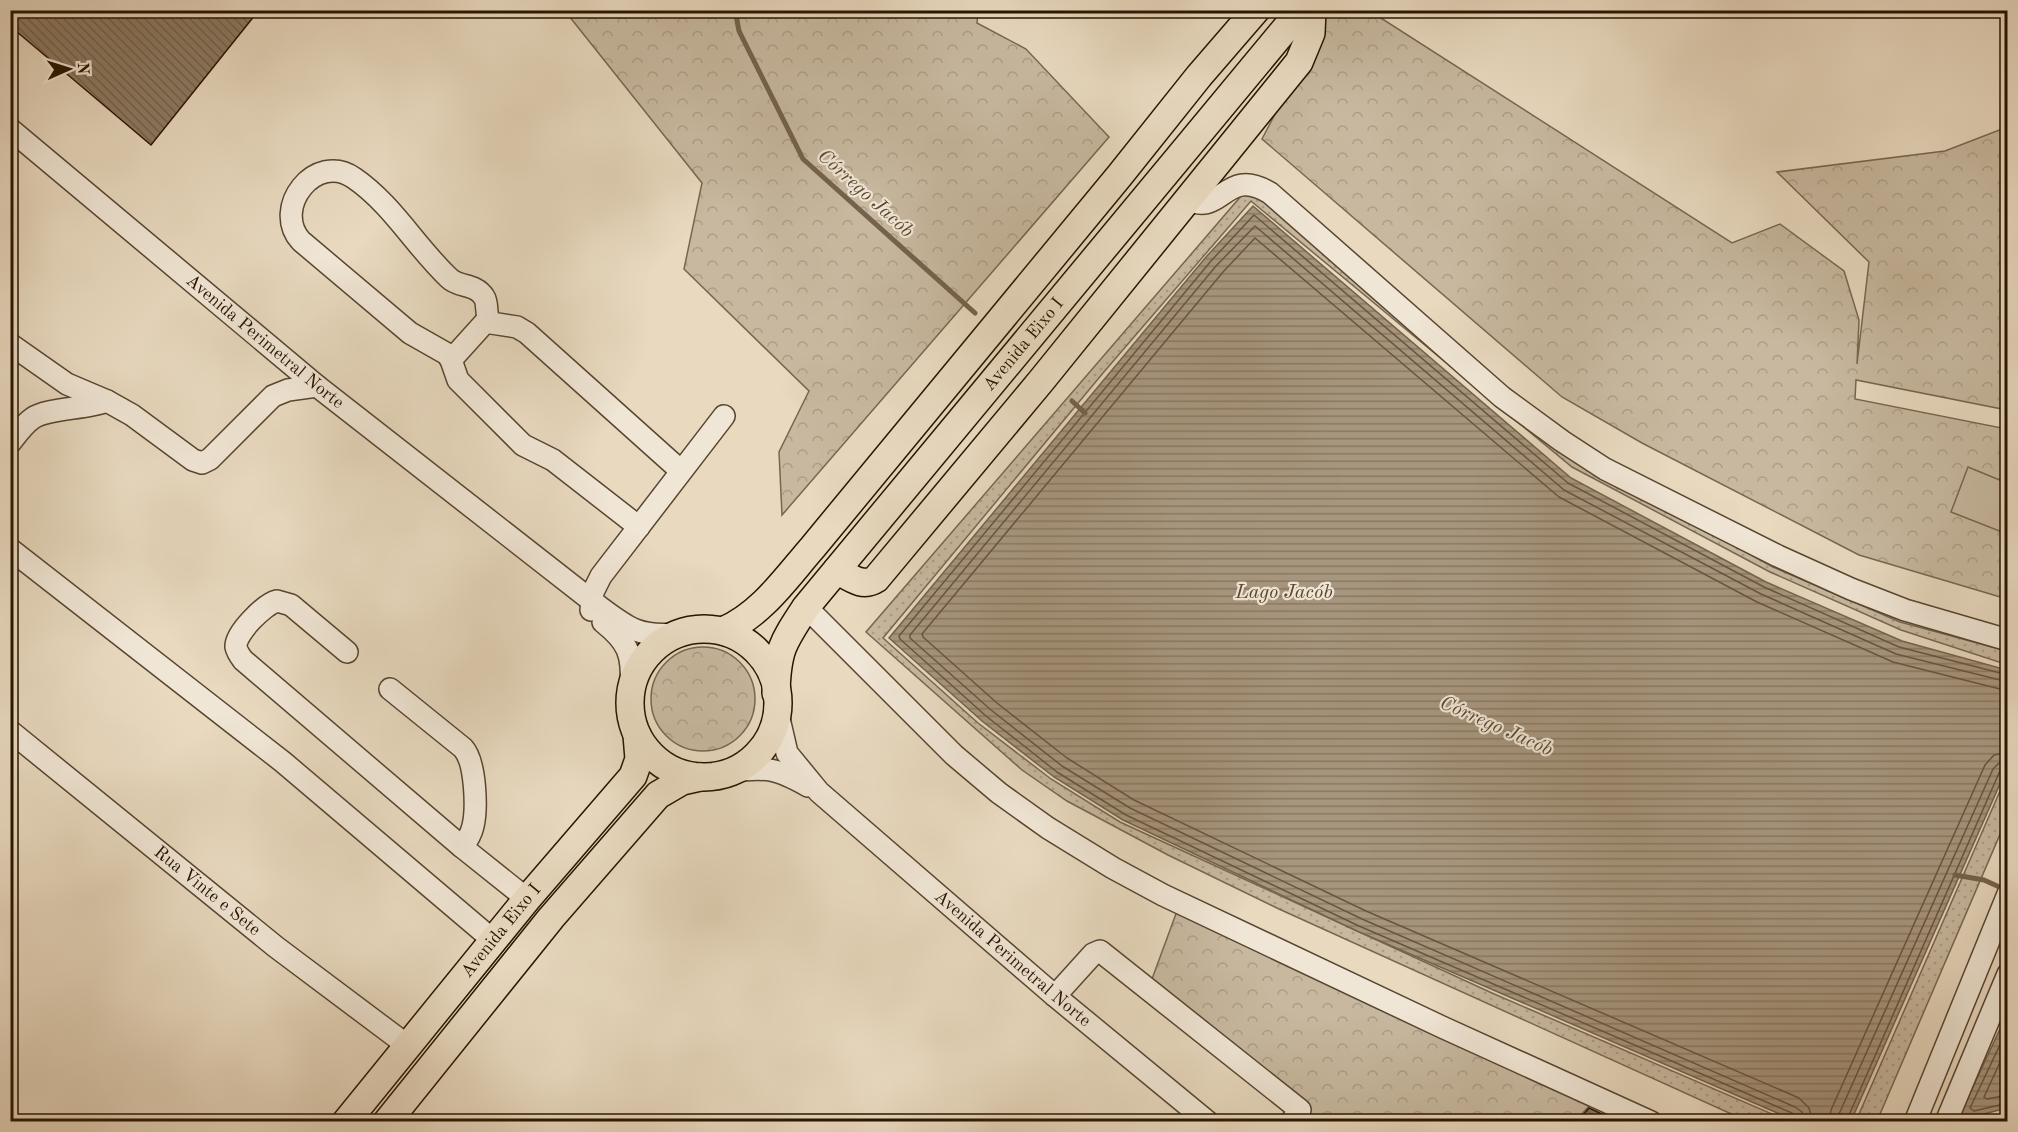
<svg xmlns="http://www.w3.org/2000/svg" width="2018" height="1132" viewBox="0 0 2018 1132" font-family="'Old Standard TT',serif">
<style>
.grass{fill:url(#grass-dots);stroke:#786650;stroke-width:1.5}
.forest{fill:url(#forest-crowns);stroke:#786650;stroke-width:1.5}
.pitch{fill:#c7b89f;stroke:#786650;stroke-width:1.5}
.water{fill:url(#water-rules);stroke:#74624c;stroke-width:1.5}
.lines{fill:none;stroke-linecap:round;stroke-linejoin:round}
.shore{stroke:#68553f;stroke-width:1.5}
.stream{stroke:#74624c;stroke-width:5}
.building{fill:url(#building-back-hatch);stroke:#281400;stroke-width:1.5}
.minor-casing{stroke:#584530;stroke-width:24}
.major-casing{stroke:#281400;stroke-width:30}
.minor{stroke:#f0e6d5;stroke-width:21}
.major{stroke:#e8d9bf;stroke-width:27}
.labels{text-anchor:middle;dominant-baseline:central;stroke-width:4.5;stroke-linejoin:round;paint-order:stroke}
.street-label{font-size:18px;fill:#281400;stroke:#f0e6d5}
.water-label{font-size:20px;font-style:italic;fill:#5b4832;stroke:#f0e6d5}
</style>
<defs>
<pattern id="grass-dots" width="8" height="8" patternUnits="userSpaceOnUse" patternTransform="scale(1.5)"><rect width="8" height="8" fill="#c7b89f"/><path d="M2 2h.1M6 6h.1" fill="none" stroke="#ab9d87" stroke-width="1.8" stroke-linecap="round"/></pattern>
<pattern id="forest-crowns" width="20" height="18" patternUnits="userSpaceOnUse" patternTransform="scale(1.5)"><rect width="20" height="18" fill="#c7b89f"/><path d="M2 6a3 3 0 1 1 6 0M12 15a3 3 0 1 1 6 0" fill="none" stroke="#ab9d87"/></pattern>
<pattern id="water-rules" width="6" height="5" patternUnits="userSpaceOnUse" patternTransform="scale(1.5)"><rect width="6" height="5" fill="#a7967e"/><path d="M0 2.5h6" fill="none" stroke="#887965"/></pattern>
<pattern id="building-back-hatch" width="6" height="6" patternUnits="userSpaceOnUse" patternTransform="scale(1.5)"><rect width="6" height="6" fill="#8c7a63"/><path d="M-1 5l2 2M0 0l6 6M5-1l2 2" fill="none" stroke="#72634f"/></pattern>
</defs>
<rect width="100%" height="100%" fill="#e8d9bf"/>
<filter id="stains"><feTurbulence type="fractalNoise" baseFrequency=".00333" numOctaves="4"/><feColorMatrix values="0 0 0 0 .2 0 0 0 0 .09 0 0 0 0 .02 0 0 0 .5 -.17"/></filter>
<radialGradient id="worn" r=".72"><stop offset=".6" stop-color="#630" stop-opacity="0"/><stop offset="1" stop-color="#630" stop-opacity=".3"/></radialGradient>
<!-- grass -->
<path class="grass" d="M1255 191 1578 460 1773 567 1900 622 2007 651 2008 665 1901 630 1770 572 1572 467 1251 201 1103 373 883 638 978 723 1051 779 1120 822 1492 993 1788 1121 1749 1122 1279 909 1168 855 1067 801 1022 770 866 632 1242 195Z
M2007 775V818L1877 1121H1856Z"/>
<!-- forest -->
<path class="forest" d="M565 11H978L977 23 1026 49 1109 137 782 515 779 452 809 391 684 269 702 183Z
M1329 11H1370L1732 243 1780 224 1844 271 1859 320 1857 364 1869 262 1777 172 1945 151 2007 127V410L1856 380 1855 399 2007 429V599L1859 555 1642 443 1562 397 1262 139Z
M651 699a52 52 0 1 1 104 0a52 52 0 1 1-104 0Z
M1177 911 1596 1099 1575 1121H1290L1292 1117 1145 998Z"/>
<!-- pitch -->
<path class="pitch" d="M1968 467 2007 483V534L1951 512Z"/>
<!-- water -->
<path class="water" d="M1253 206 1571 478 1766 582 1902 641 2007 670V768L1851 1121H1796L1357 931 1123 820 1054 777 982 721 889 638 1206 257Z
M2007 1014V1108L1957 1121Z"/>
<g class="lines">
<!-- shore -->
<path class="shore" d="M2008 1028 1970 1108 1974 1111 2008 1103
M2008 1045 1984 1097 1987 1099 2008 1095
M1796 1122 1795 1116 1792 1113 1359 926 1126 815 1057 772 986 716 900 639 899 636 1211 261 1254 215 1568 483 1764 587 1899 647 2008 675
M1804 1122 1802 1112 1795 1107 1362 919 1130 808 1062 766 991 710 910 638V635L1216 266 1255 226 1564 490 1761 594 1896 654 2008 682
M1813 1122 1809 1108 1799 1098 1366 911 1134 800 1067 758 997 703 923 637 922 634 1223 272 1255 238 1559 497 1757 602 1893 662 2008 691
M1829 1122 1831 1110 1985 765 1994 755 2008 752
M1838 1122 1839 1114 1993 769 1999 763 2008 761
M1846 1122 1999 773 2002 769 2008 768"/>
<!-- stream -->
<path class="stream" d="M735 10 739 31 803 159 975 313
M1072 401 1085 413
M1955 875 1984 880 2006 890"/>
</g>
<!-- building -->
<path class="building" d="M10 10H259L151 145 10 26Z
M1589 1108 1619 1122H1577Z"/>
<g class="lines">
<defs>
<g id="minor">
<path id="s1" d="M10 129 317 386 601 608C629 629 640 637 676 634"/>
<path d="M1187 199C1222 218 1225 165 1270 193L1502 397 1562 441 1605 469 1778 556 1851 589 1905 610 2008 640"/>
<path d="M10 344 67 384 107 401 132 415 193 460 202 463 210 459 273 396 288 390 317 386"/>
<path d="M451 360 488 319"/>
<path d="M10 443C17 434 24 424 33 418 48 408 87 409 107 401"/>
<path d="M639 527 553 460 523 445 458 380 451 360 447 354 410 333 301 241C271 208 316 151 354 178 392 204 416 247 449 278 459 288 475 283 484 297 489 305 484 314 491 323L517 327 527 333 681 471"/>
<path d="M10 549 283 762 494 941"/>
<path d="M806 607 954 755 999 793 1048 828 1113 868 1163 895 1442 1027 1651 1122"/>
<path d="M591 610 593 592 601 576 724 416"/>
<path d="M603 622C628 642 633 654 631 686"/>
<path d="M347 652 291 605 277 601C265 604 235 633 236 647 237 652 240 656 243 660L462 847 527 899"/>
<path d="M390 689 463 748C476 762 477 809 473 826 471 835 467 841 462 847"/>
<path id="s2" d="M777 710 787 753 819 792 1055 996 1208 1122"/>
<path id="s3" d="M10 731 276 947 408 1046"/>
<path d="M731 771C768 767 776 768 808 786"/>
<path d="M1055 996 1093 954 1100 951 1300 1110 1291 1122"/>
<path d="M1915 1122 2008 894"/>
<path d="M1946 1122 2008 974"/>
</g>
<g id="major">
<path d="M837 570C850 577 862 588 876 579L1041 381 1299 62 1311 33 1312 10"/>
<circle cx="704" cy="703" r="74"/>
<path d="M723 631C762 614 786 578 813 547L1120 175 1199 76 1256 10"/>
<path id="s4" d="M776 693C777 650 783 642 806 607L1301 10"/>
<path id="s5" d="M346 1122 527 899 633 776 639 759 637 735"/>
<path d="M387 1122 551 918 658 795 682 781 700 777"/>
</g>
</defs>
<!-- minor casing -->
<use href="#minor" class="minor-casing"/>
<!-- major casing -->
<use href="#major" class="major-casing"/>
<!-- minor -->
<use href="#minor" class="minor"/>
<!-- major -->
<use href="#major" class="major"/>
</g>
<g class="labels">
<!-- street labels -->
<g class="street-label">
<text stroke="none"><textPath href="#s1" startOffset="332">Avenida Perimetral Norte</textPath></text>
<text stroke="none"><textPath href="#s4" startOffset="434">Avenida Eixo I</textPath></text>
<text stroke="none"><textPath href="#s3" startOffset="254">Rua Vinte e Sete</textPath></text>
<text stroke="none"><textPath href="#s5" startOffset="246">Avenida Eixo I</textPath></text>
<text stroke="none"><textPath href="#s2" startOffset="350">Avenida Perimetral Norte</textPath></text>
</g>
<!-- water labels -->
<g class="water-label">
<text transform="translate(865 194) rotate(42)">Córrego Jacób</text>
<text x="1284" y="593">Lago Jacób</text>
<text transform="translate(1496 727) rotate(24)">Córrego Jacób</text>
</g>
</g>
<!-- margin -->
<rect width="2018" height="1132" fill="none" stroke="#e8d9bf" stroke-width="36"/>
<rect x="12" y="12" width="1994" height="1108" fill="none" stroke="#281400" stroke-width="3"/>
<rect x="18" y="18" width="1982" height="1096" fill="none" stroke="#281400" stroke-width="1.5"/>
<!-- north arrow -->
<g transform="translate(69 69) rotate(87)" stroke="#f0e6d5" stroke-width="4.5" paint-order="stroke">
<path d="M0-4.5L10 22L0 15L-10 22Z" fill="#281400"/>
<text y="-9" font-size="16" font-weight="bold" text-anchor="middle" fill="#281400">N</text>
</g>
<rect width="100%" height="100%" filter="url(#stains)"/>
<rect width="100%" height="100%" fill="url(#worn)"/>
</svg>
